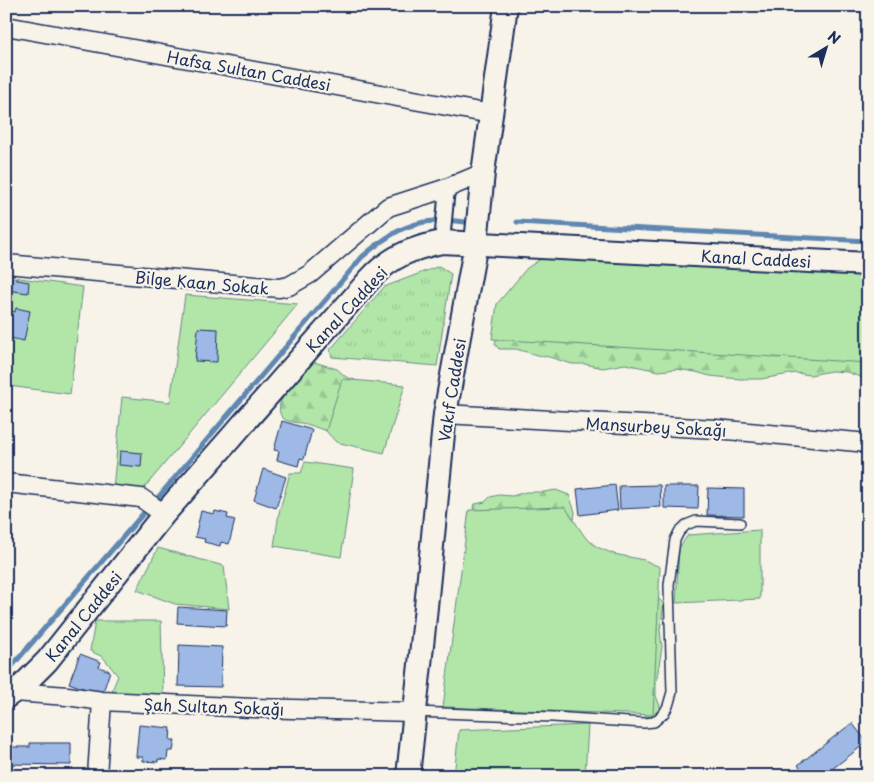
<svg xmlns="http://www.w3.org/2000/svg" width="874" height="782" viewBox="0 0 874 782" font-family="'Playpen Sans',sans-serif">
<style>
.grass{fill:url(#grass-tufts);stroke:#668a83}
.forest{fill:url(#forest-firs);stroke:#668a83}
.garden{fill:#b2e6a8;stroke:#668a83}
.lines{fill:none;stroke-linecap:round;stroke-linejoin:round}
.stream{stroke:#5f87b2;stroke-width:5}
.building{fill:#9fb9e6;stroke:#1b2f5e}
.service-casing{stroke:#1b2f5e;stroke-width:12}
.pedestrian-casing{stroke:#1b2f5e;stroke-width:18}
.minor-casing{stroke:#1b2f5e;stroke-width:21}
.tertiary-casing{stroke:#1b2f5e;stroke-width:26}
.service{stroke:#f7f3e8;stroke-width:9}
.pedestrian{stroke:#f7f3e8;stroke-width:14}
.minor{stroke:#f7f3e8;stroke-width:18}
.tertiary{stroke:#f7f3e8;stroke-width:22}
.labels{text-anchor:middle;dominant-baseline:central;stroke-width:4.5;stroke-linejoin:round;paint-order:stroke}
.street-label{font-size:16px;fill:#1b2f5e;stroke:#f7f3e8}
</style>
<defs>
<pattern id="grass-tufts" width="24" height="20" patternUnits="userSpaceOnUse" patternTransform="scale(1.25)"><rect width="24" height="20" fill="#b2e6a8"/><path d="M3 7l-1-3M5 7V3M7 7l1-3M15 17l-1-3M17 17v-4M19 17l1-3" fill="none" stroke="#98c693"/></pattern>
<pattern id="forest-firs" width="22" height="20" patternUnits="userSpaceOnUse" patternTransform="scale(1.25)"><rect width="22" height="20" fill="#b2e6a8"/><path d="M5 1l3.5 6h-7zM16 11l3.5 6h-7z" fill="#98c693"/></pattern>
</defs>
<rect width="100%" height="100%" fill="#f7f3e8"/>
<filter id="ink" filterUnits="userSpaceOnUse"><feTurbulence type="fractalNoise" baseFrequency=".02" numOctaves="2"/><feDisplacementMap in="SourceGraphic" scale="10" xChannelSelector="R" yChannelSelector="G"/><feConvolveMatrix kernelMatrix="1 2 1 2 8 2 1 2 1" color-interpolation-filters="sRGB"/></filter>
<g filter="url(#ink)">
<!-- grass -->
<path class="grass" d="M439 266 451 274 437 366 332 357 330 350 384 287Z"/>
<!-- forest -->
<path class="forest" d="M497 335 868 358V378H863L847 372 831 371 810 375 796 373 761 379H740L710 376 696 372 676 369 659 371 625 364 603 368 585 364H572L549 357 537 355 516 349H499L495 344Z
M314 362 337 369 346 377 355 380 332 431C322 431 315 426 306 424 299 422 288 423 283 418 271 407 292 380 300 371 304 367 309 365 314 362Z
M556 490 569 495 575 512 574 520 566 522 475 513 473 507 475 504 485 502 490 497 499 495 512 496 526 492H544Z
M654 597 660 600 664 604 660 630 662 647 656 684V696L660 706V712C655 716 652 718 645 716Z"/>
<!-- garden -->
<path class="garden" d="M544 257 868 275V363L492 339 497 304 527 268Z
M6 276 83 287 70 394 8 386 6 397Z
M185 295 298 304 140 493 113 489 122 397 170 402Z
M342 379 405 385 384 453 336 442 326 431Z
M305 462 354 469 341 557 274 546 279 513 290 473H301Z
M565 507 585 537 597 547 614 554 644 560 660 567 653 715 443 707 469 510Z
M760 530V599L676 603 679 548 688 535Z
M158 548 224 566 229 609 175 604 137 590Z
M95 621H161L163 694 111 693 118 676 103 657 90 651Z
M588 725 585 776H454L459 730Z"/>
<g class="lines">
<!-- stream -->
<path class="stream" d="M517 222 868 241
M154 502 362 257C383 239 404 223 433 221 443 220 455 221 465 222
M6 673 148 508"/>
</g>
<!-- building -->
<path class="building" d="M6 278 29 282 28 293 6 290Z
M16 308 30 311 24 341 6 337V310L15 312Z
M198 328 218 329 217 362 195 361Z
M282 421 312 430 304 459 300 458 298 466 277 460 279 451 274 450Z
M120 451 142 453 141 467 119 465Z
M263 469 286 477 276 508 254 500Z
M615 485 618 510 580 515 577 489Z
M660 485 661 507 620 509 619 486Z
M664 486H699L698 509 664 508Z
M708 488 744 489V516L707 515Z
M201 511 214 514 215 511 228 514 227 518 235 520 229 544 221 542 220 546 204 542 205 539 195 537Z
M178 607 227 610 226 626 177 623Z
M179 645 222 647 221 687 178 686Z
M80 654 101 662 99 667 110 671 102 695 69 683Z
M852 723 867 742 823 776H807L798 765Z
M139 725 171 728 170 740H175L173 751H168L167 760 158 759V762L143 761V757H136Z
M30 743H71V765L6 764V747H30Z"/>
<g class="lines">
<defs>
<path id="service" d="M414 712 553 717 644 723 654 722 664 713 668 706 672 692 669 585 675 540 679 532 686 525 696 521 740 523"/>
<path id="pedestrian" d="M442 242 447 188"/>
<path id="minor" d="M6 26 491 114
M6 264 279 288 289 286 310 274 388 207 447 188 483 173
M445 414 716 429 868 443
M6 483 141 498 164 514
M15 692 67 696 102 701 253 708 414 712
M97 776 102 701"/>
<path id="tertiary" d="M6 697 23 685 47 661 164 514 370 279C391 256 413 248 442 242L868 264
M408 776 424 627 445 414 476 243 483 173 506 6"/>
</defs>
<!-- service casing -->
<use href="#service" class="service-casing"/>
<!-- pedestrian casing -->
<use href="#pedestrian" class="pedestrian-casing"/>
<!-- minor casing -->
<use href="#minor" class="minor-casing"/>
<!-- tertiary casing -->
<use href="#tertiary" class="tertiary-casing"/>
<!-- service -->
<use href="#service" class="service"/>
<!-- pedestrian -->
<use href="#pedestrian" class="pedestrian"/>
<!-- minor -->
<use href="#minor" class="minor"/>
<!-- tertiary -->
<use href="#tertiary" class="tertiary"/>
</g>
</g>
<g class="labels">
<!-- street labels -->
<g class="street-label">
<text transform="translate(249 70) rotate(10)">Hafsa Sultan Caddesi</text>
<text transform="translate(756 258) rotate(3)">Kanal Caddesi</text>
<text transform="translate(202 282) rotate(5)">Bilge Kaan Sokak</text>
<text transform="translate(346 309) rotate(-47)">Kanal Caddesi</text>
<text transform="translate(451 390) rotate(-81)">Vakıf Caddesi</text>
<text transform="translate(656 426) rotate(3)">Mansurbey Sokağı</text>
<text transform="translate(83 616) rotate(-51)">Kanal Caddesi</text>
<text transform="translate(214 706) rotate(2)">Şah Sultan Sokağı</text>
</g>
</g>
<!-- margin -->
<rect width="874" height="782" fill="none" stroke="#f7f3e8" stroke-width="25"/>
<rect x="12" y="12" width="849" height="757" fill="none" stroke="#1b2f5e" stroke-width="2" filter="url(#ink)"/>
<!-- north arrow -->
<g transform="translate(826 48) rotate(38)" stroke="#f7f3e8" stroke-width="4" paint-order="stroke">
<path d="M0-4L9 19L0 12L-9 19Z" fill="#1b2f5e"/>
<text y="-8" font-size="14" font-weight="bold" text-anchor="middle" fill="#1b2f5e">N</text>
</g>
</svg>
